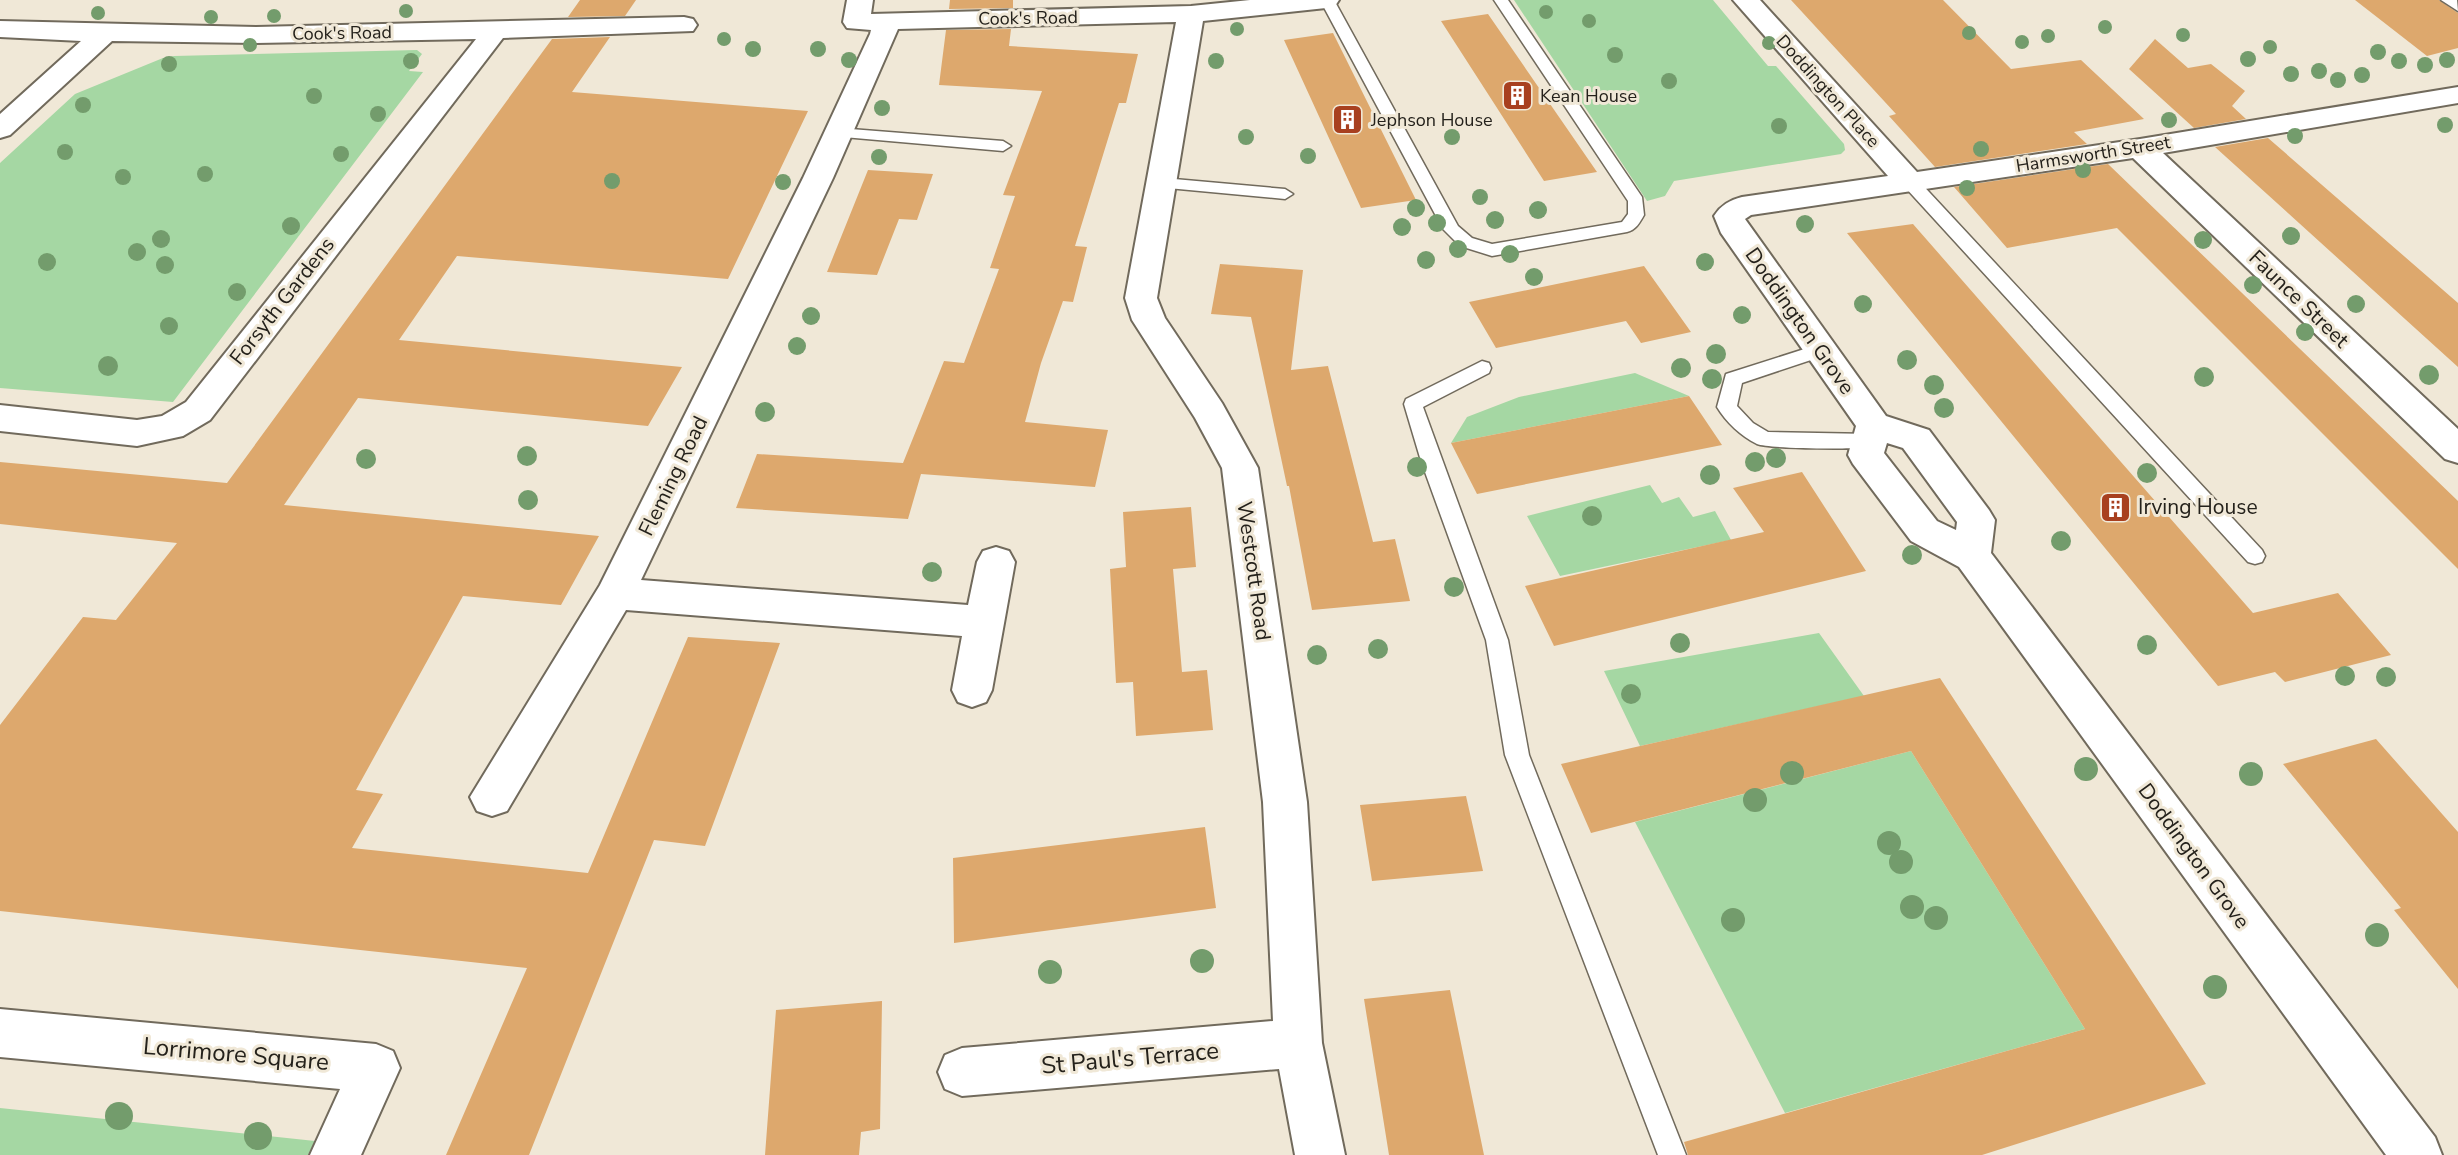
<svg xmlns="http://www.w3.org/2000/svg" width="2458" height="1155" viewBox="0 0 2458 1155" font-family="'Nunito Sans',sans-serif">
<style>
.green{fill:#a5d7a3}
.building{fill:#dda86d}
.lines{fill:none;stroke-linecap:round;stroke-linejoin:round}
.lane-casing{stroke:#716a5c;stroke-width:3}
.street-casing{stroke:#716a5c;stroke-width:4}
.lane{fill:#fff;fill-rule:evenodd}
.street{fill:#fff;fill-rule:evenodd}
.tree{fill:#739c6c}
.labels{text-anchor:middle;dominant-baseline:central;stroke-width:6;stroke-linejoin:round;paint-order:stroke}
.far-street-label{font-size:18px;fill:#24211b;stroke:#f0e8d7}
.far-poi-label{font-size:18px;fill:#24211b;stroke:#f0e8d7;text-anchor:start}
.street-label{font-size:21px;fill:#24211b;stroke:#f0e8d7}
.poi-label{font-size:21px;fill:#24211b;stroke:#f0e8d7;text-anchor:start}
.near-street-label{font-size:24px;fill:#24211b;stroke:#f0e8d7}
</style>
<rect width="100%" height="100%" fill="#f0e8d7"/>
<!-- green -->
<path class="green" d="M1514 0H1713L1768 66H1776L1844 144 1845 150 1841 154 1674 181 1665 196 1647 201Z
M417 50 422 54 409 71 423 72 173 402 0 388V163L75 94 163 58 174 56Z
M1635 373 1689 396 1451 443 1467 417 1519 397Z
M1650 485 1662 503 1679 497 1693 517 1715 511 1731 540 1560 576 1527 516Z
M1819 633 1864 696 1640 746 1604 671Z
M1911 751 2085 1029 1785 1113 1635 822Z
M0 1108 315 1141 308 1155H0Z"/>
<!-- building -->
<path class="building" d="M580 0H636L625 16 568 17Z
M950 0H1013V8L949 9Z
M1791 0H1943L2011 69 2081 60 2144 119 2074 132 2087 144 1935 167 1889 116 1896 114Z
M2355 0H2439L2458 13V48L2427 56Z
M1488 14 1597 172 1544 181 1441 21Z
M1011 29 1009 46 1138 54 1126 103H1119L1075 246 1087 247 1073 302 1063 301 1041 363 1025 422 1108 430 1095 487 921 474 908 519 736 508 757 454 903 463 944 361 964 363 999 269 990 268 1015 196 1003 195 1042 91 939 85 946 30Z
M1333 33 1416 200 1361 208 1284 40Z
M610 37 572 92 808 111 728 279 457 256 399 340 682 367 648 426 358 398 284 505 599 536 561 605 463 596 356 790 383 794 352 848 588 873 688 637 780 643 705 846 654 840 529 1155H446L527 968 0 911V725L83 617 116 620 177 543 0 524V462L227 483 552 39Z
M2155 39 2188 68 2211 64 2245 91 2232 106 2246 119 2194 128 2129 69Z
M2268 138 2458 303V367L2215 147Z
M2108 164 2458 501V569L2117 228 2007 248 1954 187Z
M868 170 933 174 917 220 899 219 877 275 827 272Z
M1913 224 2253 613 2338 593 2391 655 2285 682 2275 672 2218 686 1847 233Z
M1220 264 1303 270 1291 370 1328 366 1373 542 1395 539 1410 601 1312 610 1289 486H1287L1251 317 1211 314Z
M1644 266 1691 332 1641 343 1626 321 1496 348 1469 302Z
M1689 396 1722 445 1477 494 1451 443Z
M1802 472 1866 571 1554 646 1525 586 1764 532 1733 488Z
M1191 507 1196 567 1173 569 1182 672 1207 670 1213 730 1136 736 1133 682 1116 683 1110 569 1126 567 1123 512Z
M1940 678 2206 1084 1982 1155H1688L1684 1142 2085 1029 1911 751 1591 833 1561 764Z
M2376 739 2458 832V989L2394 910 2401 908 2283 764Z
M1466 796 1483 871 1372 881 1360 805Z
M1205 827 1216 908 954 943 953 858Z
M1450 990 1484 1155H1389L1364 999Z
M882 1001 880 1129 861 1132 859 1155H765L776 1010Z"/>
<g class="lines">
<defs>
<path id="lane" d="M1320 0H1334L1458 226 1472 238 1492 244 1622 222 1628 214V201L1494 0H1508L1642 197 1644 215C1640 222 1636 230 1627 232L1492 256 1460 246 1443 229Z
M2441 0H2457L2458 11Z
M838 128 1003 141 1011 146 1003 151 832 136 830 133 832 130Z
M1910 177 1916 178 2262 550 2265 556 2262 562 2255 564 2248 562 1904 186 1902 182Z
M1163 178 1285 189 1293 194 1285 199 1157 187 1155 183Z
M1820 344 1826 345 1829 350 1826 355 1742 383 1737 406 1753 423 1768 432 1871 434 1878 436 1881 441 1878 446C1864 450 1770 449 1757 444 1741 436 1726 422 1717 407L1726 374Z
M1482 361 1489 363 1491 368 1489 373 1423 407 1508 640 1529 755 1686 1155H1658L1505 755 1486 640 1421 461 1404 404 1406 399Z"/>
<path id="street" d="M847 0H873L871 14 1191 6 1250 0H1339L1335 6 1326 8 1203 21 1157 298 1165 318 1222 403 1258 468 1307 802 1322 1043 1345 1155H1295L1279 1069 962 1096 945 1089 938 1072 945 1055 962 1048 1273 1021 1263 802 1222 468 1195 418 1132 320 1125 298 1176 22 898 29 833 178 641 580 968 605 977 562 983 551 996 547 1009 551 1015 562 992 690 986 702 972 707 958 702 952 690 962 636 626 610 507 811 492 816 477 811 470 797 600 585 803 178 870 34 871 30 847 28 843 22Z
M1733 0H1760L1917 172 2140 139 2458 87V103L2163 153 2458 429V463L2445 459 2133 158 1751 215 1745 219 1886 416 1929 430 1989 510 1995 520 1991 553 2435 1137 2442 1155H2386L1959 567 1911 541 1853 464 1848 455 1856 426 1721 233 1714 216C1721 205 1730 200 1742 197L1888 176ZM1887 443 1903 448 1957 522 1956 530 1937 521 1884 453Z
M684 17 693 19 697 25 693 31 503 38 210 420 183 436 137 446 0 431V405L137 420 162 416 186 402 476 39 256 43 112 41 10 135 0 138V114L81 41 0 37V21L256 27Z
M0 1009 376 1044 393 1051 400 1068 361 1155H310L340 1089 0 1057Z"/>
</defs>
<!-- lane casing -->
<use href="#lane" class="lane-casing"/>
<!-- street casing -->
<use href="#street" class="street-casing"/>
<!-- lane -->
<use href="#lane" class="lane"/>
<!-- street -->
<use href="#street" class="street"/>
</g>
<!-- trees -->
<g class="tree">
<circle cx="406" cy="11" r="7"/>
<circle cx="1546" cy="12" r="7"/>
<circle cx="98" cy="13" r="7"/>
<circle cx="274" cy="16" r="7"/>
<circle cx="211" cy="17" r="7"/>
<circle cx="1589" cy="21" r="7"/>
<circle cx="2105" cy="27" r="7"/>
<circle cx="1237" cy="29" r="7"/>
<circle cx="1969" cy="33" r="7"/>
<circle cx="2183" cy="35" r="7"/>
<circle cx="2048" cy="36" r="7"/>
<circle cx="724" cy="39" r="7"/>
<circle cx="2022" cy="42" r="7"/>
<circle cx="1769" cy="43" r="7"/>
<circle cx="250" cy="45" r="7"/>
<circle cx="2270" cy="47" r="7"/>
<circle cx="753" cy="49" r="8"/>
<circle cx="818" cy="49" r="8"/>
<circle cx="2378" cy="52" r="8"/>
<circle cx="1615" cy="55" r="8"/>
<circle cx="2248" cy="59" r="8"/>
<circle cx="849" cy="60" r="8"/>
<circle cx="2447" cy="60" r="8"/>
<circle cx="411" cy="61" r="8"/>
<circle cx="1216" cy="61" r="8"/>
<circle cx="2399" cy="61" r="8"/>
<circle cx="169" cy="64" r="8"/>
<circle cx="2425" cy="65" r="8"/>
<circle cx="2319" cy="71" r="8"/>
<circle cx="2291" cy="74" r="8"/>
<circle cx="2362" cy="75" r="8"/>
<circle cx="2338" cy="80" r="8"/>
<circle cx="1669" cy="81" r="8"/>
<circle cx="314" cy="96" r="8"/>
<circle cx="83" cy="105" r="8"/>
<circle cx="882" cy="108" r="8"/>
<circle cx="378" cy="114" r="8"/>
<circle cx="2169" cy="120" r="8"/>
<circle cx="2445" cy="125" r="8"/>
<circle cx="1779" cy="126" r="8"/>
<circle cx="2295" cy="136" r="8"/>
<circle cx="1246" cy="137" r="8"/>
<circle cx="1452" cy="137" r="8"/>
<circle cx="1981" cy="149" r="8"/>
<circle cx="65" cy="152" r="8"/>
<circle cx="341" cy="154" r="8"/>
<circle cx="1308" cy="156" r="8"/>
<circle cx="879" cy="157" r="8"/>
<circle cx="2083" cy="170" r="8"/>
<circle cx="205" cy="174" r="8"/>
<circle cx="123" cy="177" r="8"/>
<circle cx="612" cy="181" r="8"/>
<circle cx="783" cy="182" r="8"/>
<circle cx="1967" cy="188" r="8"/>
<circle cx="1480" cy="197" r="8"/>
<circle cx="1416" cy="208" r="9"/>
<circle cx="1538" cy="210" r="9"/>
<circle cx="1495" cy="220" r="9"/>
<circle cx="1437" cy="223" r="9"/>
<circle cx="1805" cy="224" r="9"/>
<circle cx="291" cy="226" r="9"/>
<circle cx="1402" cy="227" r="9"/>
<circle cx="2291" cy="236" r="9"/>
<circle cx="161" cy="239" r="9"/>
<circle cx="2203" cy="240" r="9"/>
<circle cx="1458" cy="249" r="9"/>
<circle cx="137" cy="252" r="9"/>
<circle cx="1510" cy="254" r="9"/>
<circle cx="1426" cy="260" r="9"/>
<circle cx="47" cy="262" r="9"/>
<circle cx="1705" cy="262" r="9"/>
<circle cx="165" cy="265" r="9"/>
<circle cx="1534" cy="277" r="9"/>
<circle cx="2253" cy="285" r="9"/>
<circle cx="237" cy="292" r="9"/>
<circle cx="1863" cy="304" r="9"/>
<circle cx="2356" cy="304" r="9"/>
<circle cx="1742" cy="315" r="9"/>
<circle cx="811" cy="316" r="9"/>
<circle cx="169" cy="326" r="9"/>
<circle cx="2305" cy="332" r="9"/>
<circle cx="797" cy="346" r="9"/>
<circle cx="1716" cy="354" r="10"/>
<circle cx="1907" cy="360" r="10"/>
<circle cx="108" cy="366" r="10"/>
<circle cx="1681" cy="368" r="10"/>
<circle cx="2429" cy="375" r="10"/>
<circle cx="2204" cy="377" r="10"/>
<circle cx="1712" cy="379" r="10"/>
<circle cx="1934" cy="385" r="10"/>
<circle cx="1944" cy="408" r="10"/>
<circle cx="765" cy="412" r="10"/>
<circle cx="527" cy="456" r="10"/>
<circle cx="1776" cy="458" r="10"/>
<circle cx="366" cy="459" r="10"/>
<circle cx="1755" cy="462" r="10"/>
<circle cx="1417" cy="467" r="10"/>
<circle cx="2147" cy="473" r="10"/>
<circle cx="1710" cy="475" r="10"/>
<circle cx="528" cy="500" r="10"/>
<circle cx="1592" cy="516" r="10"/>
<circle cx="2061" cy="541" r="10"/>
<circle cx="1912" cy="555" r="10"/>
<circle cx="932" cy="572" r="10"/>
<circle cx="1454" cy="587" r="10"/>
<circle cx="1680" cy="643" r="10"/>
<circle cx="2147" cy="645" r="10"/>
<circle cx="1378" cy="649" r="10"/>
<circle cx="1317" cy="655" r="10"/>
<circle cx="2345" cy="676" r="10"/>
<circle cx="2386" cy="677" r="10"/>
<circle cx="1631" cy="694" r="10"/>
<circle cx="2086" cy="769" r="12"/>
<circle cx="1792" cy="773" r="12"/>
<circle cx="2251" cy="774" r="12"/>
<circle cx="1755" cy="800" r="12"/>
<circle cx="1889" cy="843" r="12"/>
<circle cx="1901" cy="862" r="12"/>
<circle cx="1912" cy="907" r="12"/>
<circle cx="1936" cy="918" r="12"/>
<circle cx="1733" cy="920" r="12"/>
<circle cx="2377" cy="935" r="12"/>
<circle cx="1202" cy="961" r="12"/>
<circle cx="1050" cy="972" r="12"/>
<circle cx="2215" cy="987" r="12"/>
<circle cx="119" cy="1116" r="14"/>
<circle cx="258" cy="1136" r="14"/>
</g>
<!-- icons -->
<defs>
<symbol id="building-square" viewBox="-11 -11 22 22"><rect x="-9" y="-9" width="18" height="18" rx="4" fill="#a8401f" stroke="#f0e8d7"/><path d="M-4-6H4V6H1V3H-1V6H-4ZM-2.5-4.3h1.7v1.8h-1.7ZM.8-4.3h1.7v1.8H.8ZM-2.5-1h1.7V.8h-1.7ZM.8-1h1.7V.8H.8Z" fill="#fff"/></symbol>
</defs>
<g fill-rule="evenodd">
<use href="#building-square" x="1500" y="78" width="35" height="35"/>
<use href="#building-square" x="1330" y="102" width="35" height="35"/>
<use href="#building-square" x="2098" y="490" width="35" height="35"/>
</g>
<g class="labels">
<!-- far-street labels -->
<g class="far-street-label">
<text transform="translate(1028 18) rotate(-1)">Cook's Road</text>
<text transform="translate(342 33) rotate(-1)">Cook's Road</text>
<text transform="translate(1828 91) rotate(48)">Doddington Place</text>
<text transform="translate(2093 154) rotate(-9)">Harmsworth Street</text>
</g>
<!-- far-poi labels -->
<g class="far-poi-label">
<text x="1540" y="96">Kean House</text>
<text x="1371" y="120">Jephson House</text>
</g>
<!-- street labels -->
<g class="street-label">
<text transform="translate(2299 299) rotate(44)">Faunce Street</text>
<text transform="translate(282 301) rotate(-52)">Forsyth Gardens</text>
<text transform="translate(1800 321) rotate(55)">Doddington Grove</text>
<text transform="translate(673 476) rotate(-64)">Fleming Road</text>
<text transform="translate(1254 571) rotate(82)">Westcott Road</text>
<text transform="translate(2194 856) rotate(54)">Doddington Grove</text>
</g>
<!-- poi labels -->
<g class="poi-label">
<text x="2138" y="507">Irving House</text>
</g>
<!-- near-street labels -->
<g class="near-street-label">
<text transform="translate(236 1054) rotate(5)">Lorrimore Square</text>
<text transform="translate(1130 1058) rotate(-5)">St Paul's Terrace</text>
</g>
</g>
</svg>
